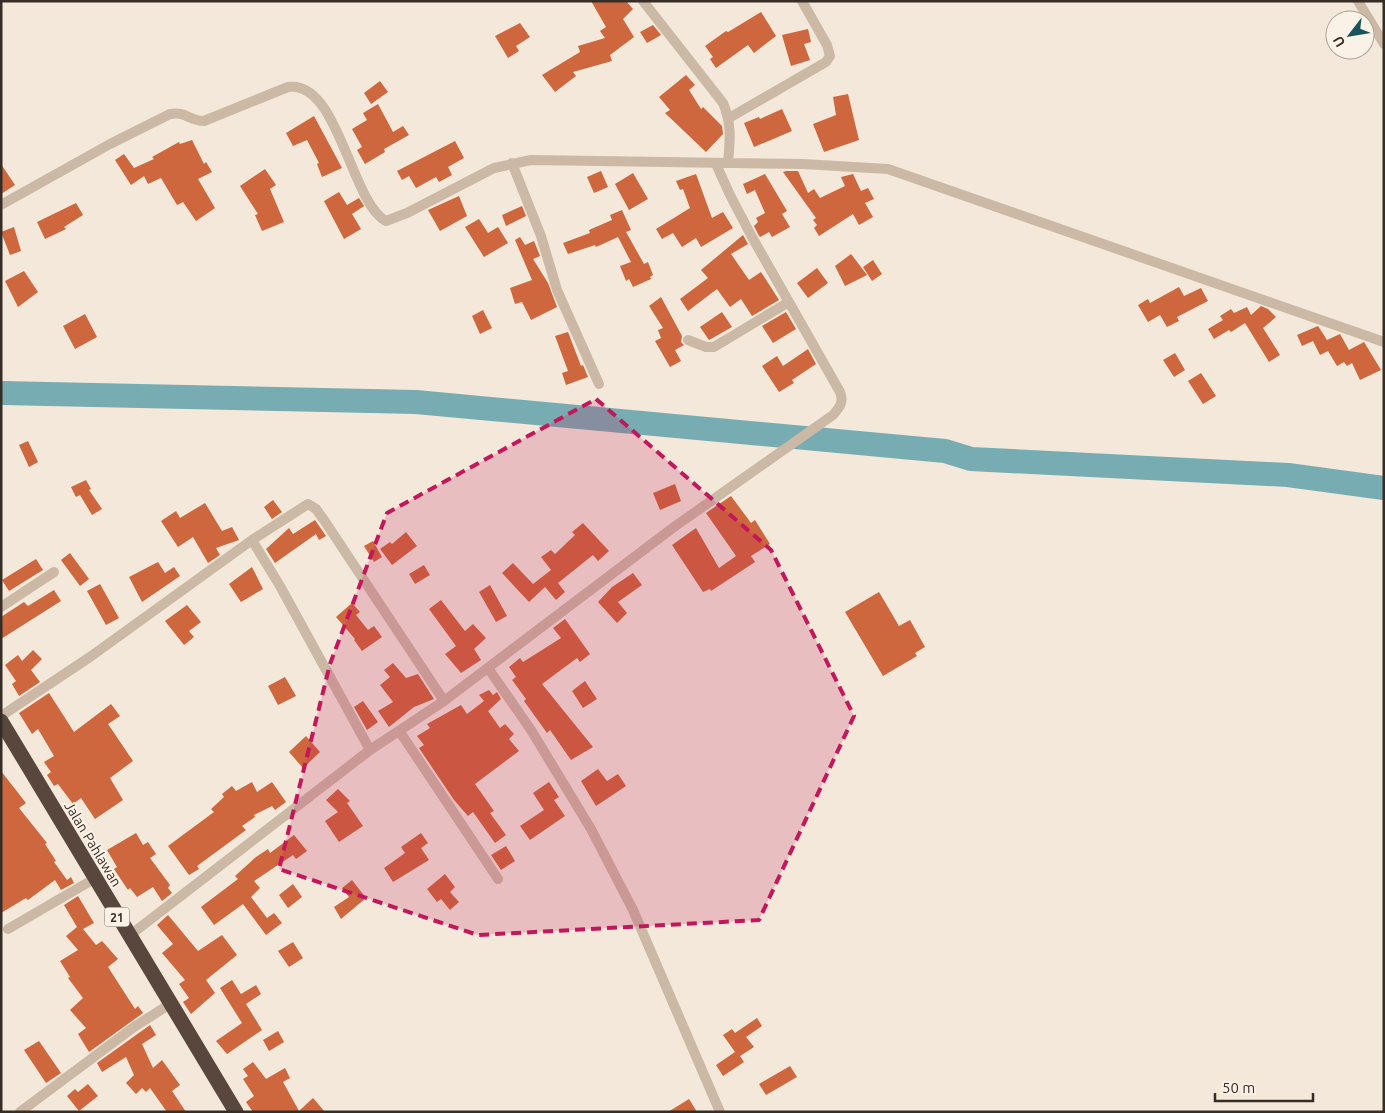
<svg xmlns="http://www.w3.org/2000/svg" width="1385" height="1113" viewBox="0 0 1385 1113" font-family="Ubuntu,sans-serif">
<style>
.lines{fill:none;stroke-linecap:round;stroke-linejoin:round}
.river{stroke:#77adb2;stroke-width:24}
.building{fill:#ce673d}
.street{stroke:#ccb9a5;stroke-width:10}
.highway{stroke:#59473d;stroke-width:15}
.marked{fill:#c2185b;fill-opacity:0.2;stroke:#c2185b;stroke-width:4;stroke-dasharray:10 6;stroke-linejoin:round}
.labels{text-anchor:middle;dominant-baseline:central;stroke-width:4;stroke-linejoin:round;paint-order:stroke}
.shield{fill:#fbf2e7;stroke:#726861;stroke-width:1}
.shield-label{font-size:12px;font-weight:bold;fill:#372d27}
.street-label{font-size:14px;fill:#372d27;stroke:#fbf2e7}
</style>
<rect width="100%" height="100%" fill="#f3e8da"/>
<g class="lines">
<!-- river -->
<path class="river" d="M1 393 416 402 945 451 971 459 1288 475 1384 488"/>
</g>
<!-- building -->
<path class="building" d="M591 1H626L633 9 623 19 634 37 610 55 612 61 573 72 576 76 555 92 542 75 580 52 578 46 605 38 600 31 606 27Z
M761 12 776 36 754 53 748 45 716 68 710 59 713 57 705 46 726 31 728 32Z
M520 23 530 37 516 46 519 51 508 58 495 36Z
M653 25 661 35 647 43 640 32Z
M808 29 811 42 804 44 810 60 791 66 782 35Z
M686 75 695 85 689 90 701 109 703 107 722 126 723 134 706 152 665 113 670 110 659 97Z
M380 81 388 92 371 104 364 93Z
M848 94 859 140 824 152 813 124 836 115 833 97Z
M378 104 393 132 403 126 409 135 384 149 385 152 365 164 357 150 362 147 352 129 367 120 363 113Z
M782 109 792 131 754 147 744 123 759 117 760 119Z
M314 116 342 168 322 177 317 164 319 163 307 140 293 146 286 133Z
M192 140 204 164 206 162 212 172 198 179 215 208 196 221 183 202 177 205 161 178 148 184 144 176 131 185 115 160 124 154 134 168 154 159 152 157 179 142 180 144Z
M455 141 464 158 448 167 452 175 439 182 436 177 416 188 409 176 402 180 397 171Z
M1 164 15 185 1 194Z
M265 169 276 185 270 189 284 222 262 231 255 215 258 214 240 186Z
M601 171 608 187 594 193 587 177Z
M786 171H798L808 193 814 189 820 198 845 186 841 177 853 174 861 191 868 188 874 199 865 203 873 217 859 225 853 214 819 236 814 228 817 225 813 220 816 218 783 172Z
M633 173 648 199 629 210 615 184Z
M696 174 712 218 723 212 733 228 701 247 696 238 682 247 673 233 662 239 656 229 690 208 683 189 680 190 676 181Z
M765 174 787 211 782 214 790 227 772 237 769 232 760 237 758 234 754 226 758 222 756 218 765 213 755 190 747 194 743 184Z
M339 192 347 205 359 198 364 206 352 214 361 229 344 239 324 201Z
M459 196 467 216 440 231 428 210Z
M76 203 83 215 64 227 66 229 45 239 37 222Z
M522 206 526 216 506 226 502 215Z
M622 210 631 230 626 232 644 264 648 262 653 275 650 277 651 279 633 287 629 279 626 281 620 266 631 262 618 237 596 247 595 245 568 254 563 243 590 233 589 230 612 220 610 215Z
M479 219 488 233 498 227 508 243 484 257 465 227Z
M14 227 21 251 10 255 1 232Z
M743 235 748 244 731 254 749 280 761 272 779 300 752 316 741 299 730 307 717 289 688 311 680 299 708 278 701 270Z
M520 237 525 245 534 241 540 256 533 259 548 283 557 307 531 320 522 302 515 304 510 288 532 280 515 240Z
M851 254 867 275 845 286 835 266Z
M873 260 882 274 872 281 863 267Z
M817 268 828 283 808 298 797 283Z
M24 271 38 292 18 307 5 281Z
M1179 287 1184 296 1201 288 1208 301 1177 317 1179 321 1167 327 1160 315 1148 322 1138 305 1148 299 1150 303Z
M661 297 682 336 681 342 684 345 675 350 681 361 670 367 655 341 661 338 658 330 663 328 649 306Z
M1261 306 1268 309 1276 317 1263 328 1280 355 1269 362 1245 323 1231 332 1229 330 1214 339 1208 329 1223 320 1220 316 1231 309 1234 313 1247 307 1251 315Z
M483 310 492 328 480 334 472 316Z
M722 312 732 327 709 340 700 327Z
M786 312 796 329 773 343 762 326Z
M85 314 97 337 75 349 63 326Z
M1318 326 1327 340 1340 334 1349 350 1364 342 1381 370 1360 380 1352 363 1347 366 1344 362 1337 366 1328 351 1320 355 1313 341 1302 346 1297 335Z
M568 332 581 366 583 365 588 377 566 385 562 373 568 371 555 336Z
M808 349 816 364 792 380 794 383 779 392 762 366 777 356 783 366Z
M1175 353 1185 370 1174 377 1163 360Z
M1201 373 1216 396 1203 404 1188 381Z
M28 441 38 462 29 467 19 445Z
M86 480 91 489 89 490 102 509 92 515 80 495 76 497 71 487Z
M675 484 681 501 660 510 653 493Z
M731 496 751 523 755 520 770 544 751 556 755 562 711 591 710 589 703 592 672 545 696 528 719 568 736 556 706 513Z
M273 500 282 512 272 519 264 507Z
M205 503 222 531 232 527 239 540 216 548 220 555 208 563 193 537 178 547 161 521 176 511 180 518Z
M315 520 326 536 319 540 316 534 275 563 266 549 289 528 293 534Z
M583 523 609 551 598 561 593 555 558 583 565 592 556 600 545 587 529 602 502 573 513 563 533 584 551 570 541 557 551 550 555 554 575 535 572 532Z
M406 532 417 546 392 565 380 549 390 542 392 544Z
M373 541 382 557 374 562 364 546Z
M70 553 89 579 80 586 61 560Z
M36 559 43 570 9 591 2 580Z
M158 562 165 573 174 567 180 576 142 602 129 577Z
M424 565 430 575 415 584 409 574Z
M252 567 263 589 241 602 229 584Z
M633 573 642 585 618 602 627 613 617 623 598 602 612 587Z
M100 584 119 618 106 625 87 591Z
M490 585 507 616 496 622 479 592Z
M54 590 61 601 1 639V617L24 602 28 606Z
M879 592 899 626 910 620 925 647 915 653 917 656 883 676 845 612Z
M441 600 465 631 473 624 486 638 474 649 481 660 461 673 445 654 456 646 429 609Z
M352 603 360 612 356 615 368 630 374 626 382 637 362 651 354 640 355 639 336 617Z
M187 605 201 622 189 631 194 637 184 645 165 621Z
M565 619 590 654 580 662 577 658 542 684 593 747 571 760 550 730 547 733 524 701 526 699 512 680 516 677 509 667 520 658 523 662 561 638 553 628Z
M33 650 42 659 31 670 40 682 19 696 12 684 16 681 5 665 18 655 22 661Z
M393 663 406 678 418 674 434 699 414 707 389 727 378 711 393 702 380 685 390 677 384 670Z
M285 677 296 696 278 705 268 686Z
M585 681 597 699 583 708 572 691Z
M489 690 493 695 497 692 501 699 488 711 500 728 505 724 514 734 509 739 519 751 475 784 494 811 490 813 506 835 495 843 473 812 468 816 454 800 419 748 424 745 417 736 430 728 427 724 461 705 467 714 484 701 479 695Z
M49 693 74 732 111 704 120 716 108 724 133 761 110 778 123 800 95 819 81 798 73 804 58 784 54 786 47 775 51 772 44 762 54 756 38 729 32 734 19 713Z
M363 701 378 722 367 730 354 707Z
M306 736 320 752 303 768 289 752Z
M598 769 607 781 618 774 626 786 596 806 581 781Z
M1 771 26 803 19 808 47 843 45 844 56 861 54 862 67 880 71 877 74 883 61 890 55 880 28 900 26 898 1 913Z
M252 782 257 792 272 782 286 802 275 810 272 806 254 815 255 817 242 826 246 830 197 866 199 869 189 875 168 846 214 812 211 809 224 797 222 794 232 786 236 791Z
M549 782 559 797 554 800 565 816 530 840 520 826 544 810 533 793Z
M338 789 350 801 347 803 363 826 339 842 325 821 338 812 326 800Z
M136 833 143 845 148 842 156 854 150 858 170 885 168 888 172 893 162 901 153 887 137 897 130 888 128 890 114 869 117 867 107 850Z
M421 833 428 843 421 848 429 860 393 882 384 868 405 853 401 847Z
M294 835 307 851 296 859 293 855 254 881 260 888 251 897 267 918 274 913 282 923 266 935 243 904 214 925 201 907 238 879 235 876 256 857 268 849 270 853Z
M506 846 515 861 501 870 491 855Z
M445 874 455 887 450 892 459 902 450 910 441 899 437 902 427 889Z
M352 880 366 898 341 919 334 907 349 897 342 888Z
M293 884 302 897 288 908 279 895Z
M78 896 94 923 83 929 96 945 102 941 118 959 108 967 135 1009 138 1006 143 1013 89 1052 78 1034 86 1028 70 1010 83 998 68 978 70 977 60 961 78 950 66 936 77 927 64 905Z
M168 915 198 951 222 935 237 955 206 980 215 993 191 1014 183 1002 189 998 179 984 185 980 162 953 173 944 157 925Z
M293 942 303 958 289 967 278 951Z
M232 980 241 994 256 985 261 994 246 1004 262 1030 227 1054 216 1041 242 1023 220 988Z
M757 1018 762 1026 746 1037 754 1047 740 1056 744 1062 723 1076 716 1065 735 1052 723 1035 732 1029 735 1033Z
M150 1025 156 1035 142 1044 153 1068 162 1060 180 1085 172 1091 186 1112H167L150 1088 146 1092 142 1088 136 1094 126 1083 134 1075 126 1057 102 1072 97 1063Z
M278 1031 284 1042 269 1051 263 1040Z
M39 1041 61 1073 46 1083 24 1050Z
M253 1062 266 1079 285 1068 290 1078 283 1082 299 1111 313 1098 325 1112H253L246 1102 254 1096 243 1079 248 1076 243 1069Z
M790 1066 797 1077 766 1095 759 1084Z
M88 1084 98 1096 79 1111 67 1096 75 1089 78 1092Z
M689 1099 697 1112H668Z"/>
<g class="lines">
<!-- street -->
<path class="street" d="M643 1 723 103C732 124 730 141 728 163
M1358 1 1384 44
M729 118 826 62 830 56 827 45 802 1
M512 163 541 236 557 290 599 384
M1 205 110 144 170 114C186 111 189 121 204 121L288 87C338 79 351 203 386 221L407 213 494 168 531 160 803 164 888 169 1384 342
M688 340 706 347H714L789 302
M252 540 280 586 370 750
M1 607 54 572
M488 668 531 730 591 829 633 910 720 1112
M1 716 90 657 252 540 308 504 316 509 324 520 444 701
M400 732 498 879
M8 929 94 879
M129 936 370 750 444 701 674 527 833 415C840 407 844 402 840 392L752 237 730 195 716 164
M20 1112 134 1027 170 1004"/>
<!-- highway -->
<path class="highway" d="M1 721 236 1112"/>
</g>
<!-- marked area -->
<path class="marked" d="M596 399 771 550 854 716 759 920 478 935 279 869 330 664 387 513Z"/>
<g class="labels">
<!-- shield labels -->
<rect class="shield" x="104.5" y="907.5" width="25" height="19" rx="4"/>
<g class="shield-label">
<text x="117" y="917">21</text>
</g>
<!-- street labels -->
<g class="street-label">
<text transform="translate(93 844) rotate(59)">Jalan Pahlawan</text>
</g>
</g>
<!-- border -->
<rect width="1385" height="1113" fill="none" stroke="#372d27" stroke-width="5"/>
<!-- north arrow -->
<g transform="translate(1350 35) rotate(239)"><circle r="24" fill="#fbf2e7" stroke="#ada39a"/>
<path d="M0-4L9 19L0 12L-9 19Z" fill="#1a545c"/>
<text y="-8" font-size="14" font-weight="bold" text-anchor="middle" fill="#372d27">U</text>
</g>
<!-- scale -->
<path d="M1215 1093v8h98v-8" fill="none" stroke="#372d27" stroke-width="2.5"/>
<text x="1222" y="1093" font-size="15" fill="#372d27" stroke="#fbf2e7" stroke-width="4" paint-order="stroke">50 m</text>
</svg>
